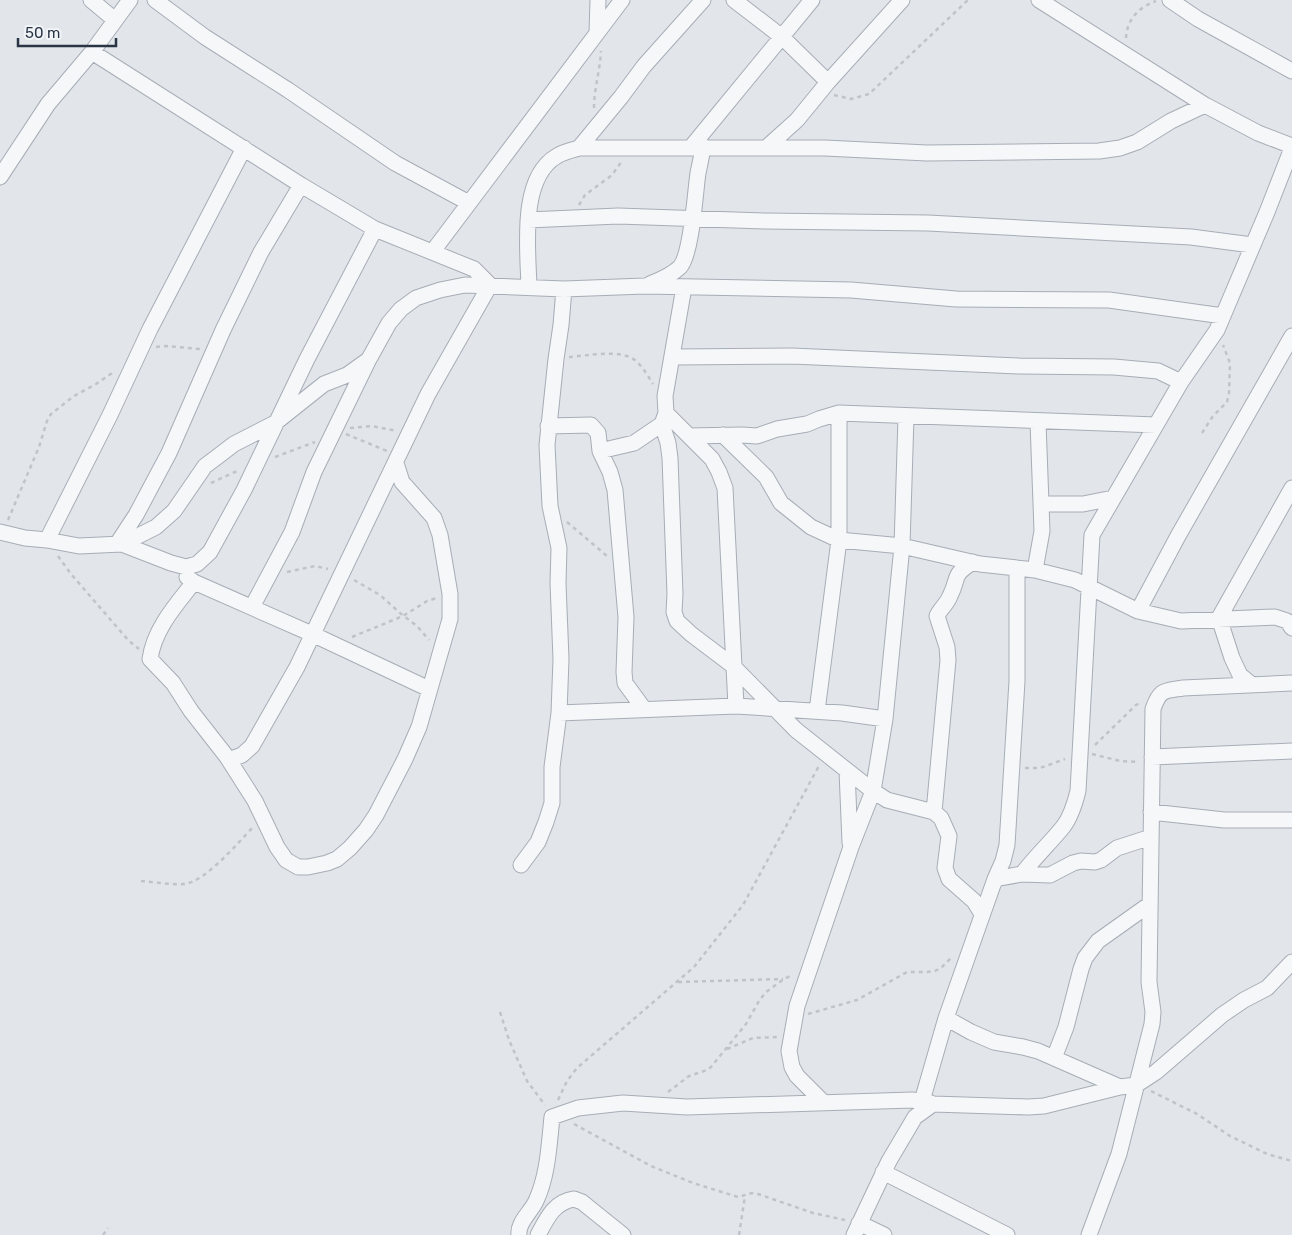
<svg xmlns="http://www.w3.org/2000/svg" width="1292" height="1235" viewBox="0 0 1292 1235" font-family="Rubik,sans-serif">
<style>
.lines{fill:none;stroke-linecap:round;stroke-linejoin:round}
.minor-casing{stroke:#a7adb6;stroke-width:17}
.path{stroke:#c0c4ca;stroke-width:2.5;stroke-dasharray:4 4;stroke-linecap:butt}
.minor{stroke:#f5f7f9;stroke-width:15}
</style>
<rect width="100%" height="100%" fill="#e2e6eb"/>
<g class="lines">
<defs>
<path id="minor" d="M91 0 115 20
M155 0 205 37 288 90 395 163 469 203
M734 0 782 37 828 82
M1039 0 1205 105 1258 133 1292 146
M1170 0 1198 19 1292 71
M597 33 598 0
M92 52 301 185 375 229 474 269 490 285 428 394 297 667 252 746 242 755 229 760
M692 146 812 0
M767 147 797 120 828 82 902 0
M579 148 621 97 644 66 703 0
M0 177 48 104 92 52 130 0
M528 220 618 216 765 221 928 223 1191 237 1252 245
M433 251 622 0
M650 284C660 280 672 275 680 267 692 253 695 193 698 173 700 164 702 155 703 146
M529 287C528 249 519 178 557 156 563 152 572 150 579 148H825L927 153 1099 151 1120 148 1137 142 1171 121 1205 105
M684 287 665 396 666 413 712 459 719 472 725 488 736 706
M673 357 792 356 1019 366 1114 367 1158 371 1181 382
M666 413 662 424 668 443 670 458 675 594 674 612 677 621 691 634 732 665 796 730 873 791 887 800 934 812 941 818 949 836 945 868 949 879 974 901 982 914
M548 426 591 425 598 433 600 451 610 472 615 490 626 617 624 672 625 683 644 709
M723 435 766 477 781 503 811 527 839 540 902 546 980 564 1035 570 1075 580 1138 611 1181 621 1275 617 1287 621 1292 628
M689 436 742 435 757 436 777 429 807 424 819 419 839 413 1156 425
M600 451 634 443 662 424
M1041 504H1083L1113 498
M0 532 25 538 47 540 79 546 122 544 156 527 174 511 205 466 217 457 234 444 275 423 324 384 347 375 368 360
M47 540 110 415 150 329 244 148
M117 544 136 515 169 453 223 330 261 252 301 185
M122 544 171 563 186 567 197 564 210 552 244 490 307 359 375 229
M1035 570 1042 531 1038 422
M187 577 194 582 312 634 429 689
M194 582C176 605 154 629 150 659L173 683 191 711 227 757 255 801 277 847 286 860 298 867H308L327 863 337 859 350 848 366 830 376 815 405 759 419 727 450 619V594L440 535 434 518 402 482 396 463
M252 607 292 532 314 472 369 359 389 323 401 309 416 298 440 290 465 285 564 289 645 286 851 290 956 299 1109 300 1223 316
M1138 611 1178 536 1292 336
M1251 684 1240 675 1232 658 1219 618 1292 488
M817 711 839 540V413
M559 713 736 706 842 713 885 719
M1152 757 1292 751
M847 771 850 843
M934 812 948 660 947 647 937 616C940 609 947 604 950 596 960 576 951 576 973 562
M1151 812 1224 820H1292
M521 865 538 842 546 822 552 803V767L559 713 561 659 558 583 559 548 550 506 547 445 556 359 561 325 564 289
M1022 874C1035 857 1050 843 1063 827 1071 817 1075 803 1078 791L1092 535 1181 382 1217 330 1267 212 1292 148
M995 879 1022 874 1050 875 1073 863 1081 861 1095 862 1101 860 1117 848 1151 837
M946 1018 971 1032 994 1042 1023 1047 1038 1051 1120 1087
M1054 1058 1066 1027 1081 969 1085 958 1098 941 1150 904
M922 1101 946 1018 995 879 1003 861 1007 845 1017 681V569
M824 1103 797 1076 792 1067 789 1051 797 1006 851 847 873 791 885 719 902 546 906 417
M883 1172 1007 1235
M859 1223 884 1235
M519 1235C517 1223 531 1212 536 1201 548 1175 549 1145 552 1117L578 1108 623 1103 687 1107 912 1100 931 1103
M538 1235C547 1218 554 1202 574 1199L582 1202 623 1235
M854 1235 889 1161 915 1117 933 1104 1028 1107 1044 1106 1120 1087 1136 1085 1156 1072 1222 1015 1244 1000 1267 988 1292 962
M1089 1235 1119 1154 1152 1024 1153 1012 1149 982 1153 709C1160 689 1164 691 1183 688L1292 683"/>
</defs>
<!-- minor casing -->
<use href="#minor" class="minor-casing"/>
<!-- path -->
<path class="path" d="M1126 38C1127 19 1139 7 1156 1
M834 95 851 99 869 94 968 0
M594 108C594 89 600 71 601 51
M579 205 585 195 612 175 622 161
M156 347 166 346 200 349
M569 357C587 356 621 348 636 361 643 367 648 376 653 384
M350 428 372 426 397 431
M1202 433 1213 416 1227 402 1229 393 1230 363 1223 345
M346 434 387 451
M275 457 315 442
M211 483 237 471
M8 520 39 447 47 421 51 414 74 396 96 384 115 371
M567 522 607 556
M58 556 71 574 129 641 139 649
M287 572 315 566 328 569
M354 580 380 595 400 613 417 626 429 640
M352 637 403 616 427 601 437 598
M1095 745 1136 705 1140 703
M1092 754 1120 761 1138 762
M1025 768H1040L1065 759
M141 881C155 882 170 885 184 884 204 883 239 842 253 827
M678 982 783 979
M500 1012 509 1040 527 1081 545 1105
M808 1014 857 1000 907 972H927L935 971 941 968 953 956
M727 1049 753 1038 779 1037
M1151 1091 1197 1114 1230 1136 1267 1154 1292 1161
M668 1092 689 1076 707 1070 711 1067 746 1024 759 1001 766 992 784 979 792 975
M558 1100 567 1081 577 1068 694 967 743 905 820 764
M574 1124 651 1166 693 1183 738 1197 752 1193 758 1194 813 1213 845 1220
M103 1235 108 1228
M739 1235 745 1196"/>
<!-- minor -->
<use href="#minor" class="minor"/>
</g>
<!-- scale -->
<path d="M18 38v8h98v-8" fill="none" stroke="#293445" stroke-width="2.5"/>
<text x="25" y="38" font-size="15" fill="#293445" stroke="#f2f5f8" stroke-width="4" paint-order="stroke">50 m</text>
</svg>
